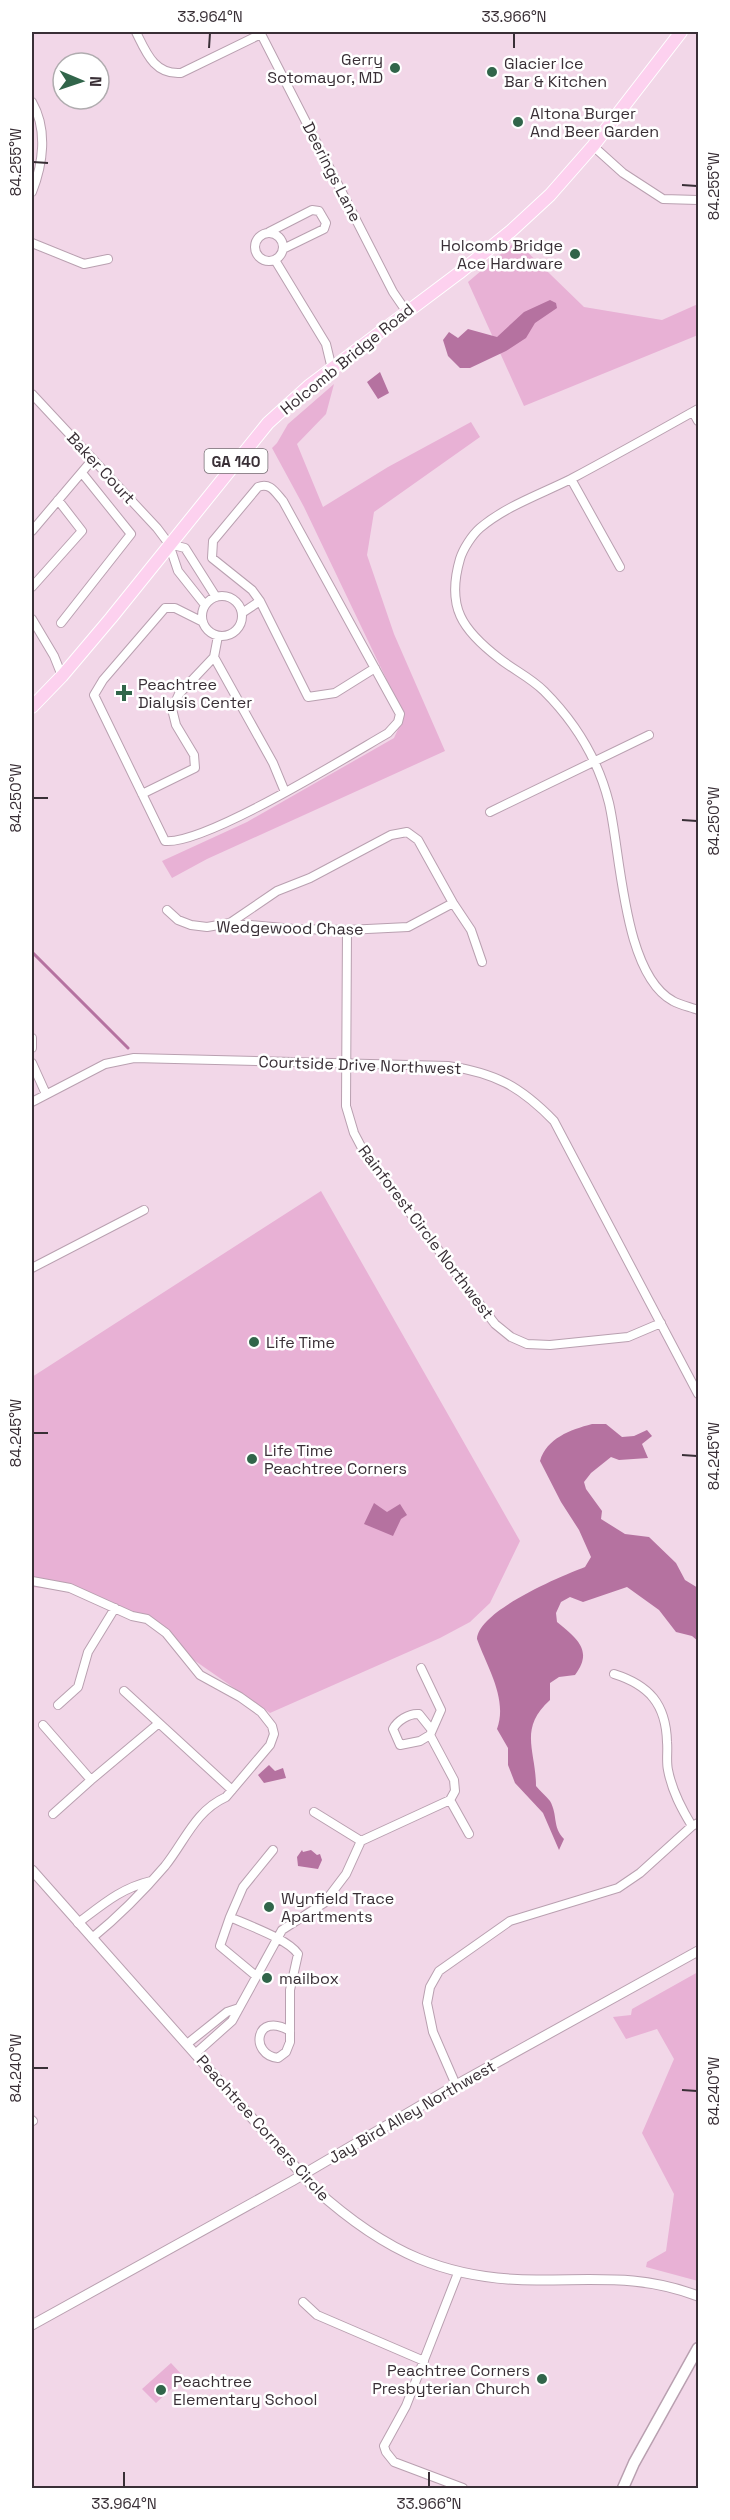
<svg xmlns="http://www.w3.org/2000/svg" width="730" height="2520" viewBox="0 0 730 2520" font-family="'Space Grotesk',sans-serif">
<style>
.green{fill:#e8b1d5}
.water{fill:#b572a0}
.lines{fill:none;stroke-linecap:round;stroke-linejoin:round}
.stream{stroke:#b572a0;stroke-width:3}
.minor-casing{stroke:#b9a0b0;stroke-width:10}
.tertiary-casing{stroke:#b9a0b0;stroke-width:11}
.secondary-casing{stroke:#b9a0b0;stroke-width:13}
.primary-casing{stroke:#fff;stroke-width:14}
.minor{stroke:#fff;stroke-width:8}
.tertiary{stroke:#fff;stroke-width:9}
.secondary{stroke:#fff;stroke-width:10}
.primary{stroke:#fdd1ef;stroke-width:12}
.ticks{fill:none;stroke:#392f36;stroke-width:2}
.poi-dot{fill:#31654a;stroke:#fff;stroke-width:2}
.labels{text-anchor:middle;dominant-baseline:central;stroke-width:5;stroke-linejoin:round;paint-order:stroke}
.shield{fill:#fff;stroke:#746d72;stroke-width:1.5}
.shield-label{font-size:15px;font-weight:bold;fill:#392f36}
.poi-label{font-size:16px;fill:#392f36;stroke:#fff;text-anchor:start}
.street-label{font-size:16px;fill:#392f36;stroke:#fff}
.neatline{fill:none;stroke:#392f36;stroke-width:2}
.ticks-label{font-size:15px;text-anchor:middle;fill:#392f36}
</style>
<rect width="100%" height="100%" fill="#f2d7e8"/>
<!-- green -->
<path class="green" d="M516 241 584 307 662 320 698 304V335L524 406 468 282Z
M334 384 326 414 297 444 323 507 388 467 471 422 480 437 374 512 367 555 394 634 445 751 207 859 172 878 162 861 247 822 394 738 404 716 304 507 272 448 277 443 288 424Z
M321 1191 520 1541 490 1603 470 1622 440 1638 270 1713 178 1649 150 1624 79 1592 32 1587V1377Z
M698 1972V2281L646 2267 647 2262 666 2251 674 2194 642 2133 674 2059 657 2029 626 2039 613 2017 631 2015 632 2009Z
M171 2363 184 2377 156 2403 142 2389Z"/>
<!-- water -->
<path class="water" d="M550 300 556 303 557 308 535 323 526 338 506 351 470 368H460L448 356 443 340 449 332 458 338 468 329 497 337 524 312Z
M380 372 389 393 378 399 367 382Z
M592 1424H606L622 1437 634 1436 647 1430 652 1436 642 1444 648 1458 619 1460 611 1457 591 1473 584 1482 586 1489 602 1511 601 1519 625 1534 649 1537 676 1563 685 1580 698 1588V1641L692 1636 676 1632 659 1610 627 1587 583 1602 570 1597 561 1602 556 1613 557 1622C576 1638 594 1650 575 1675L559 1677 550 1683V1700C518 1729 536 1751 536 1786 540 1791 546 1796 550 1801 558 1815 552 1827 564 1839L559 1850 543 1813 515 1783 508 1765V1748L497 1729C508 1699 487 1667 477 1639 478 1611 561 1576 585 1567L591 1557 579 1530 561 1502 540 1461C547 1438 570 1430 592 1424Z
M374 1503 387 1512 400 1504 407 1515 401 1519 393 1536 364 1524Z
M269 1765 275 1771 283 1768 286 1778 264 1783 258 1775Z
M302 1850 303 1852 311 1850 317 1855 320 1854 322 1860 318 1869 298 1866 297 1857Z"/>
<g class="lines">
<!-- stream -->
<path class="stream" d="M32 952 128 1048"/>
<defs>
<path id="minor" d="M136 32C146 52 154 75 181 73L261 34
M260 32 393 292 406 311
M32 102C48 130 43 164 32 192
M593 146 623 173 663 199 698 200
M269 232 312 210 319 211 326 223 324 229 283 249
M255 247a14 14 0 1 1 28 0a14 14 0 1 1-28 0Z
M32 243 84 264 108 259
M275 260 326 344 332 369
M32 394 157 528 169 544 178 571 205 605
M698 409C657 432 614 456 571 479 541 494 506 506 480 528 472 535 463 549 460 559 446 607 462 630 500 659 514 670 531 678 544 691 576 723 598 759 609 803 621 854 623 974 673 1001 680 1005 690 1007 698 1010
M693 412 698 421
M571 479 620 567
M32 531 93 459
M169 544 185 548 216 597
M32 587 82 531 58 500
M202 616a20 20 0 1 1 40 0a20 20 0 1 1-40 0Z
M242 613 260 601
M32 619 54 656 62 676
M203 622 175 608H165L103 680 94 695 165 841C205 845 348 756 388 733L398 722 400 714 283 501C275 492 270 482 258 487L213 541 212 558 252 590 260 601 308 697 335 693 375 668
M61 623 131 534 82 473
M218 636 214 657 273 763 285 792
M142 794 195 768 194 755 176 725 172 709 179 694 214 657
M490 812 649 735
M167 910 178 920 191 925 207 927 230 923 294 929 347 930 408 927 453 903
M230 923 277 891 310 878 391 835 407 832 418 840 453 903 471 930 482 962
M347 930 346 1106 354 1133 365 1154 495 1324 511 1337 527 1344 550 1345 628 1337 661 1323
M32 1038V1048
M32 1063 46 1094
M32 1102 105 1064 134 1058 448 1066C495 1073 520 1086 554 1121L698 1394
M32 1268 144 1210
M32 1581 70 1588 132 1616 147 1619 166 1633 200 1675 240 1697 261 1712 272 1726 274 1734 270 1745 226 1797C195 1811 185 1841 165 1866 142 1893 119 1916 92 1938
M614 1674C649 1685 666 1704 667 1742 668 1751 666 1761 668 1770 672 1791 681 1808 692 1826
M124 1691 232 1790
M58 1705 78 1687 88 1652 115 1608
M43 1725 91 1780 159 1723
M430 1735 420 1741 400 1745 393 1729C397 1721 409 1713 419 1714L431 1729
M450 1800 469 1834
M314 1812 361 1841
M53 1814 91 1780
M273 1850 243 1887 230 1917C247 1925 288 1939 298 1954L290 1990V2042L286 2052 278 2058C249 2055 255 2010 290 2031
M230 1917 220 1946 256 1976
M78 1923C102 1905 121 1888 151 1881
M187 2044 227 2012 239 2008
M195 2054 232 2021 282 1930 324 1903 346 1874 361 1841 450 1800 455 1791 454 1780 430 1735 441 1710 421 1668
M456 2085 433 2032 427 2003 430 1987 439 1971 510 1921 618 1888 640 1873 692 1826 698 1823
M32 2120 33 2121
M458 2273 406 2406 384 2446 386 2452 394 2462 463 2488
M303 2302 317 2315 424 2361"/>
<path id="tertiary" d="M32 1870 315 2189C385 2252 446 2281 541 2280 600 2280 642 2275 698 2296
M32 2325 292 2181 456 2085 698 1951"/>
<path id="secondary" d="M623 2488 634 2463 698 2348"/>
<path id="primary" d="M32 707 62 676 111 618 268 423 310 385 459 273 511 231 550 195 593 146 681 32"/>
</defs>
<!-- minor casing -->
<use href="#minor" class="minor-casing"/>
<!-- tertiary casing -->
<use href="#tertiary" class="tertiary-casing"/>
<!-- secondary casing -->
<use href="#secondary" class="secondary-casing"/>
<!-- primary casing -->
<use href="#primary" class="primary-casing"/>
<!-- minor -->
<use href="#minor" class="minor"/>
<!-- tertiary -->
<use href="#tertiary" class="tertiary"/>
<!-- secondary -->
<use href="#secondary" class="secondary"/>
<!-- primary -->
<use href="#primary" class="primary"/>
</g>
<!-- ticks -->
<path class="ticks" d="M209 48 210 33M514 48V33M33 162 48 163M682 185 697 186M33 798H48M682 820 697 821M33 1433H48M682 1455 697 1456M33 2068H48M682 2090 697 2091M124 2487V2472M429 2487V2472"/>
<!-- markers -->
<g class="poi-dot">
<circle cx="395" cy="68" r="6"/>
<circle cx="492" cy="72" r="6"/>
<circle cx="518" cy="122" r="6"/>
<circle cx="575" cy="254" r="6"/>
<path d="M121 684h6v6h6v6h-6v6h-6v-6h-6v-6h6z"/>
<circle cx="254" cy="1342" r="6"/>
<circle cx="252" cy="1459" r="6"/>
<circle cx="269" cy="1907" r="6"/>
<circle cx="267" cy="1978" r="6"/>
<circle cx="542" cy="2379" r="6"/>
<circle cx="161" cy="2390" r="6"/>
</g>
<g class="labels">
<!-- shield labels -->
<rect class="shield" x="204.5" y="449" width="63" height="24" rx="4.5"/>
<g class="shield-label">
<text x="236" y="461">GA 140</text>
</g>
<!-- poi labels -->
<g class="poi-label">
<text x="383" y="59" text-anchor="end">Gerry<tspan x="383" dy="18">Sotomayor, MD</tspan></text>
<text x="504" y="63">Glacier Ice<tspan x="504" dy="18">Bar &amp; Kitchen</tspan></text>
<text x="530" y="113">Altona Burger<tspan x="530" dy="18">And Beer Garden</tspan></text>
<text x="563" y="245" text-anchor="end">Holcomb Bridge<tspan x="563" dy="18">Ace Hardware</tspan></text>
<text x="138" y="684">Peachtree<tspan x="138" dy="18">Dialysis Center</tspan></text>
<text x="266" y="1342">Life Time</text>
<text x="264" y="1450">Life Time<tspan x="264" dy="18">Peachtree Corners</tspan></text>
<text x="281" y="1898">Wynfield Trace<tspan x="281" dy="18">Apartments</tspan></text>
<text x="279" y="1978">mailbox</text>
<text x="530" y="2370" text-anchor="end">Peachtree Corners<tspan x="530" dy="18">Presbyterian Church</tspan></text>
<text x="173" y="2381">Peachtree<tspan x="173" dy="18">Elementary School</tspan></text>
</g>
<!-- street labels -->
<g class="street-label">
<text transform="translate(332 172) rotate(63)">Deerings Lane</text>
<text transform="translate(347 359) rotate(-39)">Holcomb Bridge Road</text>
<text transform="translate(101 468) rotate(47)">Baker Court</text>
<text transform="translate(290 928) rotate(1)">Wedgewood Chase</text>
<text transform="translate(360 1065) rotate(2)">Courtside Drive Northwest</text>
<text transform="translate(426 1232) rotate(53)">Rainforest Circle Northwest</text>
<text transform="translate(412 2112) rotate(-30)">Jay Bird Alley Northwest</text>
<text transform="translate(263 2128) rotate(48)">Peachtree Corners Circle</text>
</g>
</g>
<!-- border -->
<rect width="730" height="2520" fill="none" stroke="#ffffff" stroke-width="66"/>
<!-- north arrow -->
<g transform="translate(81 81) rotate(92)"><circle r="28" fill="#ffffff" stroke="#b0acaf" stroke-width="1.5"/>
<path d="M0-4.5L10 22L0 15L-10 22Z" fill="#31654a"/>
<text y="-9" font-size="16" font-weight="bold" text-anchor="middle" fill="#392f36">N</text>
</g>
<rect x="33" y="33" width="664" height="2454" class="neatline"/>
<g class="ticks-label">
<text x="210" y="22">33.964°N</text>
<text x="514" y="22">33.966°N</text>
<text transform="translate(16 162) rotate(-90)" y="5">84.255°W</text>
<text transform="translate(714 186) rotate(-90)" y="5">84.255°W</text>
<text transform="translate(16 798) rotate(-90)" y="5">84.250°W</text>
<text transform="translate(714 821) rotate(-90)" y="5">84.250°W</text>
<text transform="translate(16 1433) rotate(-90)" y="5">84.245°W</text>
<text transform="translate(714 1456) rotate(-90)" y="5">84.245°W</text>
<text transform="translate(16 2068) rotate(-90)" y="5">84.240°W</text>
<text transform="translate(714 2091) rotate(-90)" y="5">84.240°W</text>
<text x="124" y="2509">33.964°N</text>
<text x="429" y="2509">33.966°N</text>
</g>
</svg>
